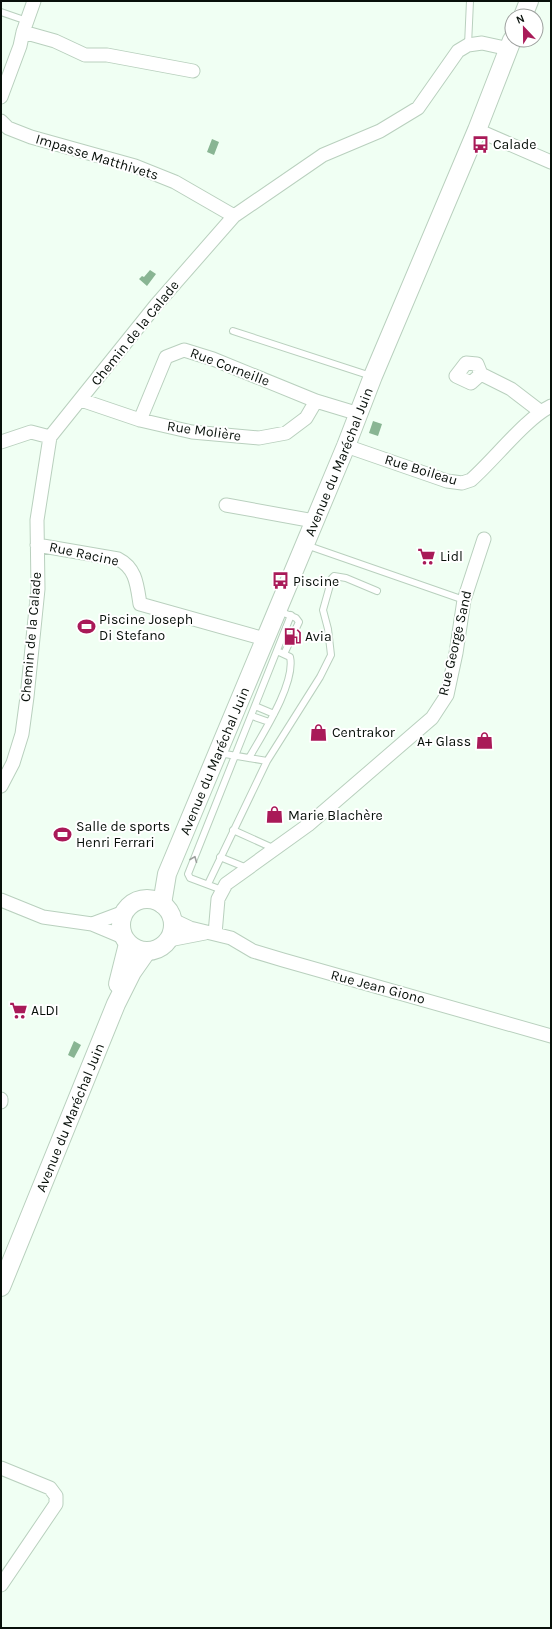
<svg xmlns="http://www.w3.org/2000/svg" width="552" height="1629" viewBox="0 0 552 1629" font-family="Karla,sans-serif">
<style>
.water{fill:#89b593}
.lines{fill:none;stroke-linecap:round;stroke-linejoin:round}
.lane-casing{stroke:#b9d0be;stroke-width:8}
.street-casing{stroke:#b9d0be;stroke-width:15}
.secondary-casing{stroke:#b9d0be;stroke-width:20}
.lane{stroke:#fff;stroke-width:6}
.street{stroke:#fff;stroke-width:13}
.secondary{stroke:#fff;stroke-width:18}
.oneway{stroke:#9c9f9d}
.labels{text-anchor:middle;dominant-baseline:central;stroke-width:4;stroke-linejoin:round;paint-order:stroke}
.poi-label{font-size:14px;fill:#08100a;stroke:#fff;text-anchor:start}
.street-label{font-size:14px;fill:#08100a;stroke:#fff}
</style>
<rect width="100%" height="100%" fill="#f0fff3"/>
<!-- water -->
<path class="water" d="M212 139 219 142 214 155 207 152Z
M150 270 156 274 147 286 139 279 142 276 144 277Z
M373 421 382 424 378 436 369 433Z
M74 1041 81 1045 74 1058 68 1055Z"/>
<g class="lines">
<defs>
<path id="lane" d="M1 12 27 21
M468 45 470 1
M233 331 371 376
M306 545 464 600
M279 611 296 618 299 622 284 654
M255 706 274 714
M252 716 269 722
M219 753 267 761
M249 758C262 735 296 683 290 657L277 651
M233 830 275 849
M220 857 247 868
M208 884 267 761 320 677 331 655 328 629 323 610 332 578 334 576 346 578 377 591
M222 890 190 878 188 874 291 615"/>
<path id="street" d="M23 32 55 41 85 55H107L193 71
M1 97 20 46 23 32 34 1
M1 121 8 128 31 137 135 166 175 182 234 216
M477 130 551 162
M481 374 471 383 456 376 466 363 477 364 481 374 511 389 541 412
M81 400 140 420 192 432 259 438 286 433 306 418 316 401
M140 420 166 357 184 350 213 359 316 401 359 414
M1 442 31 432 50 437
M346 446 447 481 462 483 471 480C494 460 526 418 551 406
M226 505 314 521
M37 545 118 559C136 568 137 585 140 604L265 639
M1 786 13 763 22 734 27 697 38 589 37 520 50 437 156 305 234 216 323 155 380 131 418 108 458 51 468 45 482 43 509 49
M1 900 43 917 92 924 123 937
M173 920 190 928 231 938 253 951 283 960 551 1036
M92 924 124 912
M215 934 218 899 226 884 308 825 432 718 447 695 456 653 464 600 484 539
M169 940 205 933
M1 1099V1102
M1 1468 50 1488 56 1496V1504L1 1585"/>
<g id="secondary">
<path d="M523 16 529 1"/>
<circle cx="147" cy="925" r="26"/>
<path id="s1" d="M162 904 167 874 346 446 373 376 477 130 512 40"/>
<path d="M118 984 128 944"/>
<path id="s2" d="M1 1287 116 1004 132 972 146 952"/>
</g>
</defs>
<!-- lane casing -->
<use href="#lane" class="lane-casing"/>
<!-- street casing -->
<use href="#street" class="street-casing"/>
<!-- secondary casing -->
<use href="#secondary" class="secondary-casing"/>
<!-- lane -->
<use href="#lane" class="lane"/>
<!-- street -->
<use href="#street" class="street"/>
<!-- secondary -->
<use href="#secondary" class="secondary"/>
</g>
<!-- one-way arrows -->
<defs><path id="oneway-chevron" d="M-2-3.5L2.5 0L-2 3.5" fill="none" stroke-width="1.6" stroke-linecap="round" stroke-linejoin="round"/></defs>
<use class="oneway" href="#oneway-chevron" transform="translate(194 859) rotate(-68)"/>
<!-- icons -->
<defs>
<symbol id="bus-bare" viewBox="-9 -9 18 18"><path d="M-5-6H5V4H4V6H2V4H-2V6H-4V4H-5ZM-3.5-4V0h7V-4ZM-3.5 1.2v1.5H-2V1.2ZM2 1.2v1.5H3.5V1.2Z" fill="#a91a58" stroke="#fff" stroke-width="2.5" paint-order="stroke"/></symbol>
<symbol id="supermarket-bare" viewBox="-9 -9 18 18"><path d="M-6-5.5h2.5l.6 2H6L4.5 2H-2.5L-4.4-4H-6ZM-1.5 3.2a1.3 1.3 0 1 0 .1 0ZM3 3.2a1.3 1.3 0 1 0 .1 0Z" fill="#a91a58" stroke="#fff" stroke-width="2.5" paint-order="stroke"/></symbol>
<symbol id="stadium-bare" viewBox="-9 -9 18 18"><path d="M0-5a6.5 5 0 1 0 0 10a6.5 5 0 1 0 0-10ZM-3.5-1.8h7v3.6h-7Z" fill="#a91a58" stroke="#fff" stroke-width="2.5" paint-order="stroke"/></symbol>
<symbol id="fuel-bare" viewBox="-9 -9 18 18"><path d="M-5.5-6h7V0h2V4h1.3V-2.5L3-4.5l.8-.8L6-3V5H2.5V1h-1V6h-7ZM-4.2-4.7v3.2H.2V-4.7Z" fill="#a91a58" stroke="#fff" stroke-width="2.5" paint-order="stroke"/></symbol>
<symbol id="shop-bare" viewBox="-9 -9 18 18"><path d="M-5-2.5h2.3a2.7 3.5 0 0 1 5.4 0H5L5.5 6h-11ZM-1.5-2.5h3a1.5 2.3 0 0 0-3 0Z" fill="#a91a58" stroke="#fff" stroke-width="2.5" paint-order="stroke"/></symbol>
</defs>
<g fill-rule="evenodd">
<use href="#bus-bare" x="468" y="132" width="25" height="25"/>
<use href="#supermarket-bare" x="414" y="544" width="25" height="25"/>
<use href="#bus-bare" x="268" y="568" width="25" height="25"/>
<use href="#stadium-bare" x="74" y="614" width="25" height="25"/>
<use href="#fuel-bare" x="280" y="624" width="25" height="25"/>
<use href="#shop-bare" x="306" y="720" width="25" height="25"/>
<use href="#shop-bare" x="472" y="728" width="25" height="25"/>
<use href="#shop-bare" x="262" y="802" width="25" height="25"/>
<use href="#stadium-bare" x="50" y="822" width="25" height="25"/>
<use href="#supermarket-bare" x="6" y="998" width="25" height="25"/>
</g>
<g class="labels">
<!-- poi labels -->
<g class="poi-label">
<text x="493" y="144">Calade</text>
<text x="440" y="556">Lidl</text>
<text x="293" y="581">Piscine</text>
<text x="99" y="619">Piscine Joseph<tspan x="99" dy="16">Di Stefano</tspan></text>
<text x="305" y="636">Avia</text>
<text x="332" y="732">Centrakor</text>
<text x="471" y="741" text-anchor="end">A+ Glass</text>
<text x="288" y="815">Marie Blachère</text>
<text x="76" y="826">Salle de sports<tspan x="76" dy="16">Henri Ferrari</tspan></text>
<text x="31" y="1010">ALDI</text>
</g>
<!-- street labels -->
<g class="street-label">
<text transform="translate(97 157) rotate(17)">Impasse Matthivets</text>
<text transform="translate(135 333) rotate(-51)">Chemin de la Calade</text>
<text transform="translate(230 367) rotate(21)">Rue Corneille</text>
<text transform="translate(204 431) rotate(8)">Rue Molière</text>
<text stroke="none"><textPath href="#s1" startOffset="477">Avenue du Maréchal Juin</textPath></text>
<text transform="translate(421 470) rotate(17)">Rue Boileau</text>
<text transform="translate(84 554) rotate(12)">Rue Racine</text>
<text transform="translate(31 637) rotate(-85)">Chemin de la Calade</text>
<text transform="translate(455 643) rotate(-77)">Rue George Sand</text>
<text stroke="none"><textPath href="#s1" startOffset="153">Avenue du Maréchal Juin</textPath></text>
<text transform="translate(378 987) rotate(15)">Rue Jean Giono</text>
<text stroke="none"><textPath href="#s2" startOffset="183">Avenue du Maréchal Juin</textPath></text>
</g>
</g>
<!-- border -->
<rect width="552" height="1629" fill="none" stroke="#08100a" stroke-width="4"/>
<!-- north arrow -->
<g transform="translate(524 28) rotate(338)"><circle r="19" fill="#ffffff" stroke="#9c9f9d"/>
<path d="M0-3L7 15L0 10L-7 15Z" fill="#a91a58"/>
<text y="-6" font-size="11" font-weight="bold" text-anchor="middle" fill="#08100a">N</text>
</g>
</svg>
